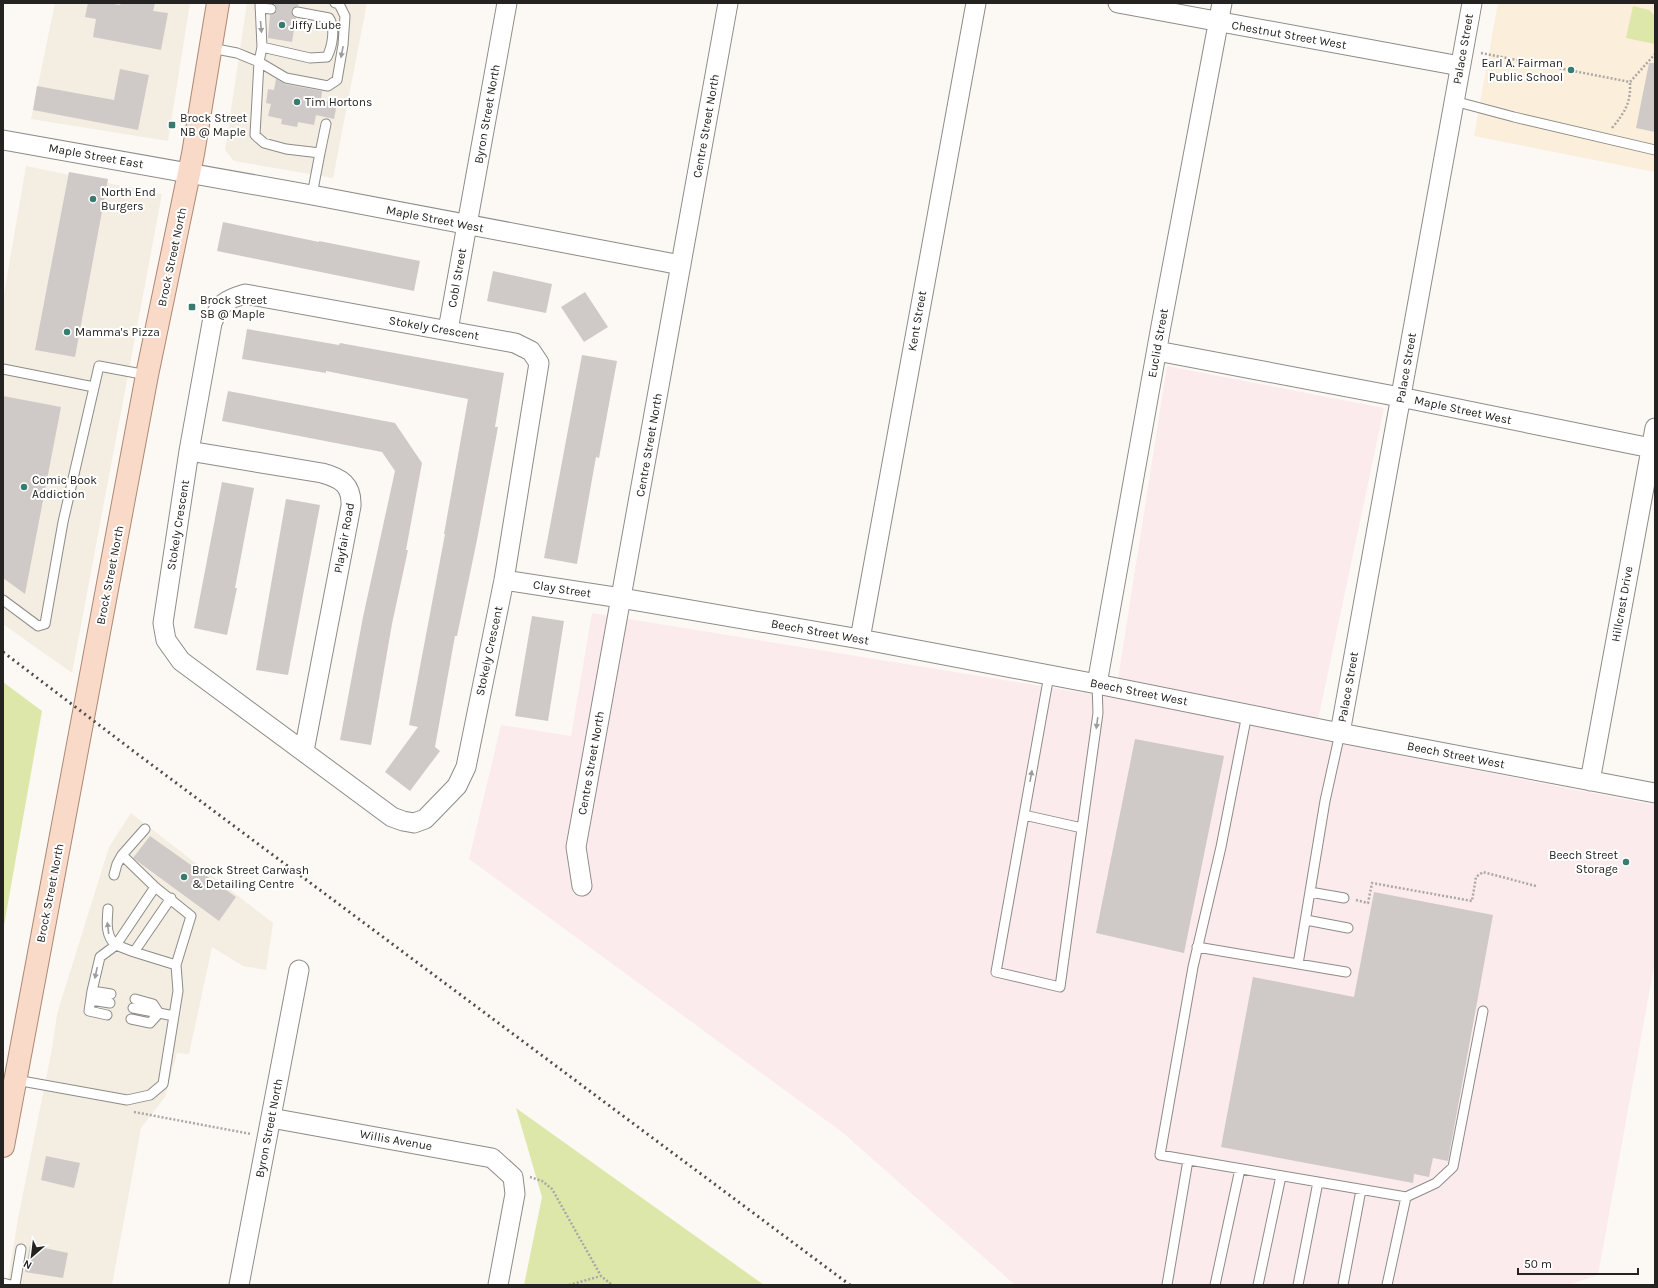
<svg xmlns="http://www.w3.org/2000/svg" width="1658" height="1288" viewBox="0 0 1658 1288" font-family="Karla,sans-serif">
<style>
.built{fill:#f3ede2}
.industrial{fill:#fcebec}
.education{fill:#fbeeda}
.green{fill:#dee7aa}
.building{fill:#cfcac7}
.lines{fill:none;stroke-linecap:round;stroke-linejoin:round}
.lane-casing{stroke:#8e8c88;stroke-width:11}
.street-casing{stroke:#8e8c88;stroke-width:21}
.primary-casing{stroke:#ac8875;stroke-width:24}
.path{stroke:#aaa8a5;stroke-width:2.5;stroke-dasharray:2 2;stroke-linecap:butt}
.lane{stroke:#fff;stroke-width:9}
.street{stroke:#fff;stroke-width:19}
.primary{stroke:#f9d9c7;stroke-width:22}
.rail{stroke:#4e4d4a;stroke-width:3;stroke-dasharray:2 4;stroke-linecap:butt}
.oneway{fill:#9c9c9b}
.poi-dot{fill:#387c6f;stroke:#fff;stroke-width:1.5}
.labels{text-anchor:middle;dominant-baseline:central;stroke-width:4;stroke-linejoin:round;paint-order:stroke}
.poi-label{font-size:12px;fill:#242321;stroke:#fff;text-anchor:start}
.street-label{font-size:12px;fill:#242321;stroke:#fff}
</style>
<rect width="100%" height="100%" fill="#fcf9f5"/>
<!-- built -->
<path class="built" d="M55 3H190L168 141 31 119Z
M247 3H367L333 178 234 161 225 150Z
M26 166 162 194 72 673 3 624V300Z
M131 813 273 923 266 970 243 966 212 947 189 1054 177 1053 165 1097 141 1128 112 1285H7L18 1219 52 1049 57 1014 109 847Z"/>
<!-- industrial -->
<path class="industrial" d="M1167 366 1384 408 1314 739 1655 805V961L1598 1275 1568 1285H1015L842 1132 469 859 501 725 571 736 592 613 1115 698Z"/>
<!-- education -->
<path class="education" d="M1498 3H1655V172L1474 136Z"/>
<!-- green -->
<path class="green" d="M1633 6 1649 10 1655 16V44L1626 38Z
M3 682 42 711 3 931Z
M516 1108 764 1285H524L542 1197Z"/>
<!-- building -->
<path class="building" d="M88 3H107L120 5 121 3H155L153 11 168 13 161 50 93 37 96 19 85 17Z
M274 3H299L298 6 293 8 291 11 293 16 296 18 292 42 268 38 270 15 274 14 277 10Z
M1649 63H1655V132L1636 128Z
M120 69 149 75 138 130 33 110 37 86 114 100Z
M276 79 285 84 322 91 321 100 337 103 334 119 316 115 314 125 298 122 297 127 281 124 282 119 268 116 271 104 266 103 268 89 274 90Z
M69 172 108 179 75 357 35 350Z
M223 222 319 242V241L420 261 414 291 217 251Z
M493 271 552 284 546 313 487 301Z
M585 292 608 327 584 342 561 307Z
M247 329 339 345 340 343 504 373 495 427H498L477 540 457 636H455L435 747 440 751 410 791 385 772 418 727 409 725 445 534H444L468 399 326 371V373L242 359Z
M582 355 617 361 599 458 596 457 577 564 544 558Z
M228 391 395 423 422 463 406 550H408L392 624 371 745 340 740 363 617 395 471 382 452 222 421Z
M3 396 61 407 25 594 3 578Z
M222 482 254 488 235 588H237L227 635 194 628Z
M286 499 320 505 288 675 256 670Z
M532 616 564 621 548 721 515 716Z
M1135 739 1224 756 1184 953 1096 933Z
M150 836 236 897 219 921 133 858Z
M1374 892 1493 915 1448 1161 1433 1158 1429 1177 1414 1174 1413 1183 1221 1147 1253 977 1354 997Z
M46 1156 80 1163 74 1188 41 1180Z
M30 1245 68 1253 63 1278 25 1272Z"/>
<g class="lines">
<defs>
<path id="lane" d="M260 3 262 47 259 62 255 135 264 143 286 149 320 153 312 195
M260 8 271 9
M262 47 310 58 327 57C332 47 336 28 329 18L297 12
M211 48 237 53 259 62 286 78 328 86 337 80 343 45 345 16 339 4 335 3
M1454 101 1514 117 1655 150
M320 153 326 124
M3 369 94 387
M3 600 38 626 45 624 63 522 99 366 147 375
M1049 675 996 972 1060 987 1098 713 1097 684
M1247 714 1221 847 1193 967 1160 1155 1406 1197 1387 1285
M1024 815 1082 828
M114 875 117 864 122 855
M155 887 191 916 176 965
M1310 892 1344 898
M108 909C107 922 105 936 116 945L100 957 92 991 111 994
M1306 920 1348 928
M1197 947 1346 972
M134 952 171 898
M1298 964 1325 801 1340 733
M92 991 89 1011 107 1015
M135 999 153 1004 159 1013 174 1016
M91 1000 110 1003
M133 1008 159 1013
M131 1019 150 1023 159 1013
M16 1080 127 1100 150 1095 163 1084 178 991 176 965 134 952 116 945 155 887 122 855 145 829
M1406 1197 1436 1183 1453 1167 1483 1011
M3 1283 11 1285
M15 1285 21 1249
M1167 1285 1188 1160
M1215 1285 1240 1169
M1258 1285 1281 1176
M1298 1285 1318 1182
M1343 1285 1361 1190"/>
<path id="street" d="M1118 3 1460 66
M3 140 312 195 681 265
M245 294 515 343 531 351 539 363 504 580 466 767 457 786 425 819 414 823 403 821 392 817 181 661 166 640 163 623 189 451 212 323C220 303 225 300 245 294Z
M448 330 507 3
M1157 351 1400 397 1651 448
M189 451 322 473C341 478 352 485 351 506L304 751
M504 580 621 598 860 639 1097 684 1340 733 1655 793
M860 639 976 3
M1097 684 1161 326 1222 3
M1340 733 1472 3
M1590 781 1655 428
M582 886 576 847 728 3
M271 1118 492 1158 513 1177 515 1194 498 1285
M239 1285 299 970"/>
<path id="primary" d="M3 1146 147 375 193 154 218 3"/>
</defs>
<!-- lane casing -->
<use href="#lane" class="lane-casing"/>
<!-- street casing -->
<use href="#street" class="street-casing"/>
<!-- primary casing -->
<use href="#primary" class="primary-casing"/>
<!-- path -->
<path class="path" d="M1481 53 1630 82 1655 54
M1612 128C1625 112 1631 103 1630 82
M1356 900 1368 903 1372 883 1472 901 1476 877 1483 872 1536 886
M134 1112 251 1134
M530 1177 542 1181 552 1189 601 1276
M569 1285 601 1276 612 1285"/>
<!-- lane -->
<use href="#lane" class="lane"/>
<!-- street -->
<use href="#street" class="street"/>
<!-- primary -->
<use href="#primary" class="primary"/>
<!-- rail -->
<path class="rail" d="M3 652 136 753 850 1285"/>
</g>
<!-- one-way arrows -->
<defs><path id="oneway-solid" d="M-6-.8H1V-3.2L6.5 0L1 3.2V.8H-6Z"/></defs>
<g class="oneway">
<use href="#oneway-solid" transform="translate(261 27) rotate(85)"/>
<use href="#oneway-solid" transform="translate(342 52) rotate(101)"/>
<use href="#oneway-solid" transform="translate(1097 723) rotate(98)"/>
<use href="#oneway-solid" transform="translate(1031 776) rotate(-80)"/>
<use href="#oneway-solid" transform="translate(108 928) rotate(-97)"/>
<use href="#oneway-solid" transform="translate(96 973) rotate(102)"/>
</g>
<!-- markers -->
<g class="poi-dot">
<circle cx="282" cy="25" r="4"/>
<circle cx="1571" cy="70" r="4"/>
<circle cx="297" cy="102" r="4"/>
<rect x="168" y="121" width="8" height="8" rx="2"/>
<circle cx="93" cy="199" r="4"/>
<rect x="188" y="303" width="8" height="8" rx="2"/>
<circle cx="67" cy="332" r="4"/>
<circle cx="24" cy="487" r="4"/>
<circle cx="1626" cy="862" r="4"/>
<circle cx="184" cy="877" r="4"/>
</g>
<g class="labels">
<!-- poi labels -->
<g class="poi-label">
<text x="290" y="25">Jiffy Lube</text>
<text x="1563" y="63" text-anchor="end">Earl A. Fairman<tspan x="1563" dy="14">Public School</tspan></text>
<text x="305" y="102">Tim Hortons</text>
<text x="180" y="118">Brock Street<tspan x="180" dy="14">NB @ Maple</tspan></text>
<text x="101" y="192">North End<tspan x="101" dy="14">Burgers</tspan></text>
<text x="200" y="300">Brock Street<tspan x="200" dy="14">SB @ Maple</tspan></text>
<text x="75" y="332">Mamma's Pizza</text>
<text x="32" y="480">Comic Book<tspan x="32" dy="14">Addiction</tspan></text>
<text x="1618" y="855" text-anchor="end">Beech Street<tspan x="1618" dy="14">Storage</tspan></text>
<text x="192" y="870">Brock Street Carwash<tspan x="192" dy="14">&amp; Detailing Centre</tspan></text>
</g>
<!-- street labels -->
<g class="street-label">
<text transform="translate(1289 35) rotate(10)">Chestnut Street West</text>
<text transform="translate(1463 49) rotate(-80)">Palace Street</text>
<text transform="translate(487 114) rotate(-80)">Byron Street North</text>
<text transform="translate(706 126) rotate(-80)">Centre Street North</text>
<text transform="translate(96 156) rotate(10)">Maple Street East</text>
<text transform="translate(435 219) rotate(11)">Maple Street West</text>
<text transform="translate(172 257) rotate(-78)">Brock Street North</text>
<text transform="translate(457 278) rotate(-80)">Cobl Street</text>
<text transform="translate(917 321) rotate(-80)">Kent Street</text>
<text transform="translate(434 328) rotate(10)">Stokely Crescent</text>
<text transform="translate(1158 343) rotate(-80)">Euclid Street</text>
<text transform="translate(1406 368) rotate(-80)">Palace Street</text>
<text transform="translate(1463 410) rotate(12)">Maple Street West</text>
<text transform="translate(649 445) rotate(-80)">Centre Street North</text>
<text transform="translate(178 525) rotate(-81)">Stokely Crescent</text>
<text transform="translate(344 538) rotate(-80)">Playfair Road</text>
<text transform="translate(110 575) rotate(-79)">Brock Street North</text>
<text transform="translate(562 589) rotate(9)">Clay Street</text>
<text transform="translate(1622 604) rotate(-80)">Hillcrest Drive</text>
<text transform="translate(820 632) rotate(10)">Beech Street West</text>
<text transform="translate(489 651) rotate(-78)">Stokely Crescent</text>
<text transform="translate(1348 687) rotate(-80)">Palace Street</text>
<text transform="translate(1139 692) rotate(11)">Beech Street West</text>
<text transform="translate(1456 755) rotate(11)">Beech Street West</text>
<text transform="translate(591 763) rotate(-80)">Centre Street North</text>
<text transform="translate(50 893) rotate(-79)">Brock Street North</text>
<text transform="translate(269 1128) rotate(-79)">Byron Street North</text>
<text transform="translate(396 1140) rotate(10)">Willis Avenue</text>
</g>
</g>
<!-- border -->
<rect width="1658" height="1288" fill="none" stroke="#242321" stroke-width="8"/>
<!-- north arrow -->
<g transform="translate(32 1256) rotate(208)" stroke="#ffffff" stroke-width="3" paint-order="stroke">
<path d="M0-3L7 15L0 10L-7 15Z" fill="#242321"/>
<text y="-6" font-size="11" font-weight="bold" text-anchor="middle" fill="#242321">N</text>
</g>
<!-- scale -->
<path d="M1518 1268v6h120v-6" fill="none" stroke="#242321" stroke-width="2"/>
<text x="1524" y="1268" font-size="12" fill="#242321" stroke="#ffffff" stroke-width="3" paint-order="stroke">50 m</text>
</svg>
